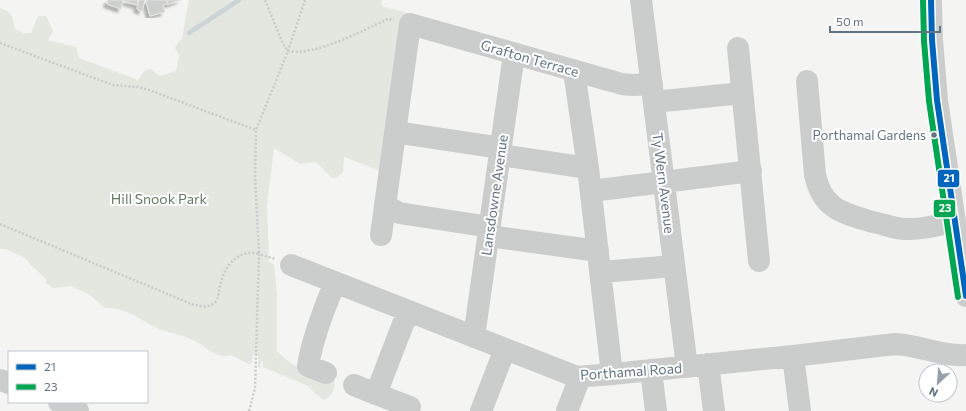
<svg xmlns="http://www.w3.org/2000/svg" width="966" height="411" viewBox="0 0 966 411" font-family="Commissioner,sans-serif">
<style>
.green{fill:#e3e7e0}
.lines{fill:none;stroke-linecap:round;stroke-linejoin:round}
.stream{stroke:#ccd4d7;stroke-width:4.5}
.building{fill:#cecfcf;stroke:#e3e3e2;filter:url(#shadow)}
.path{stroke:#c9caca;stroke-width:2.5;stroke-dasharray:2 2;stroke-linecap:butt}
.minor{stroke:#cbcdcd;stroke-width:22}
.bus-1-casing{stroke:#fff;stroke-width:9}
.bus-2-casing{stroke:#fff;stroke-width:9}
.bus-1{stroke:#0065bd;stroke-width:6}
.bus-2{stroke:#00a651;stroke-width:6}
.bus-dot{fill:#627383;stroke:#fff;stroke-width:1.5}
.labels{text-anchor:middle;dominant-baseline:central;stroke-width:4;stroke-linejoin:round;paint-order:stroke}
.bus-label{font-size:13px;fill:#627383;stroke:#fff;text-anchor:end}
.street-label{font-size:14px;fill:#627383;stroke:#fff}
.park-label{font-size:14px;fill:#657a62;stroke:#fff}
.line-badge{stroke:#fff;stroke-width:1.5}
.badge-label{font-size:11px;text-anchor:middle;font-weight:bold;fill:#fff}
</style>
<defs>
<filter id="shadow"><feDropShadow dx="-3.5" dy="3.5" stdDeviation="1" flood-color="#0004"/></filter>
</defs>
<rect width="100%" height="100%" fill="#f4f4f2"/>
<!-- green -->
<path class="green" d="M189 0H382L381 6 407 13 381 171 344 157 343 172 336 178H332L316 162 300 164 274 148 267 205 269 262 274 264 277 295V351C297 372 306 370 333 372 336 384 335 396 323 400 318 394 313 393 308 386L263 367V361H261L260 368 258 367V356L253 353 252 362 249 364 231 355C216 359 209 349 197 342 187 336 173 334 162 330 142 322 127 307 105 308L90 295 71 286 53 288 46 283V279L32 266 25 258 6 249H0V8C12 12 13 17 15 29L23 33H31L38 16H46L53 31 48 40 76 47 79 58 138 80 144 71 150 69 160 76 176 71 179 55 175 48 179 41 182 39Z"/>
<g class="lines">
<!-- stream -->
<path class="stream" d="M189 33 239 0"/>
</g>
<!-- building -->
<path class="building" d="M108 0H123L121 9 107 4Z
M123 0H138L137 5 123 1Z
M139 0H145L142 11 137 9Z
M147 0H167L168 4 163 5 165 12 150 16 146 1Z
M167 0H181L168 4Z"/>
<g class="lines">
<!-- path -->
<path class="path" d="M265 0 283 44 288 51C317 56 361 31 388 19L394 20
M0 43 113 85 137 87 149 90 256 130
M0 224 189 303C198 306 210 310 217 300 219 292 220 284 223 276 228 261 243 249 259 254L255 175 256 130 288 51 305 0
M249 411 255 388 259 254 275 259"/>
<!-- minor -->
<path class="minor" d="M641 0 687 367
M931 0 932 40 937 100 966 296
M738 48 759 261
M574 71 588 168 612 374
M807 81 815 175C823 210 843 213 873 222 884 224 895 229 906 229 922 230 940 224 955 222
M654 102 742 93
M395 132 501 148
M500 155 588 168
M591 191 751 171
M385 205 399 213 490 227
M381 235 410 24 622 84 632 85 652 84
M489 236 598 251
M291 265 577 377 612 374 793 356 895 344C919 345 943 357 966 355
M601 272 674 266
M408 311 376 394 410 407
M474 337 514 54
M793 356 800 411
M708 364 714 411
M651 370 656 411
M326 373 308 366C313 336 324 310 335 282
M0 380 9 383
M354 385 376 394
M59 402 78 411
M481 411 505 349
M567 411 580 377"/>
<defs>
<path id="bus-1" d="M931 0 932 40 937 100 966 296"/>
<path id="bus-2" d="M923 0 924 41 929 101 958 297"/>
</defs>
<!-- bus-1 casing -->
<use href="#bus-1" class="bus-1-casing"/>
<!-- bus-2 casing -->
<use href="#bus-2" class="bus-2-casing"/>
<!-- bus-1 -->
<use href="#bus-1" class="bus-1"/>
<!-- bus-2 -->
<use href="#bus-2" class="bus-2"/>
</g>
<!-- markers -->
<circle class="bus-dot" cx="934" cy="135" r="3.5"/>
<g class="labels">
<!-- bus labels -->
<g class="bus-label">
<text x="926" y="135">Porthamal Gardens</text>
</g>
<!-- street labels -->
<g class="street-label">
<text transform="translate(530 58) rotate(16)">Grafton Terrace</text>
<text transform="translate(664 183) rotate(83)">Ty Wern Avenue</text>
<text transform="translate(494 195) rotate(-82)">Lansdowne Avenue</text>
<text transform="translate(631 371) rotate(-4)">Porthamal Road</text>
</g>
<!-- park labels -->
<g class="park-label">
<text x="159" y="198">Hill Snook Park</text>
</g>
</g>
<g class="line-badge">
<rect x="937" y="169" width="23" height="19" rx="4" fill="#0065bd"/>
<rect x="933" y="199" width="23" height="19" rx="4" fill="#00a651"/>
</g>
<g class="badge-label">
<text x="949" y="182">21</text>
<text x="945" y="212">23</text>
</g>
<!-- legend -->
<rect x="8" y="351" width="140" height="52" fill="#ffffff" stroke="#c0c7cd"/>
<rect x="16" y="364" width="20" height="6" fill="#0065bd" stroke="#c0c7cd"/>
<text x="44" y="371" font-size="12" fill="#627383">21</text>
<rect x="16" y="384" width="20" height="6" fill="#00a651" stroke="#c0c7cd"/>
<text x="44" y="391" font-size="12" fill="#627383">23</text>
<!-- north arrow -->
<g transform="translate(938 383) rotate(206)"><circle r="19" fill="#ffffff" stroke="#c0c7cd"/>
<path d="M0-3L7 15L0 10L-7 15Z" fill="#95a0aa"/>
<text y="-6" font-size="11" font-weight="bold" text-anchor="middle" fill="#627383">N</text>
</g>
<!-- scale -->
<path d="M830 26v6h110v-6" fill="none" stroke="#627383" stroke-width="2"/>
<text x="836" y="26" font-size="12" fill="#627383" stroke="#ffffff" stroke-width="3" paint-order="stroke">50 m</text>
</svg>
